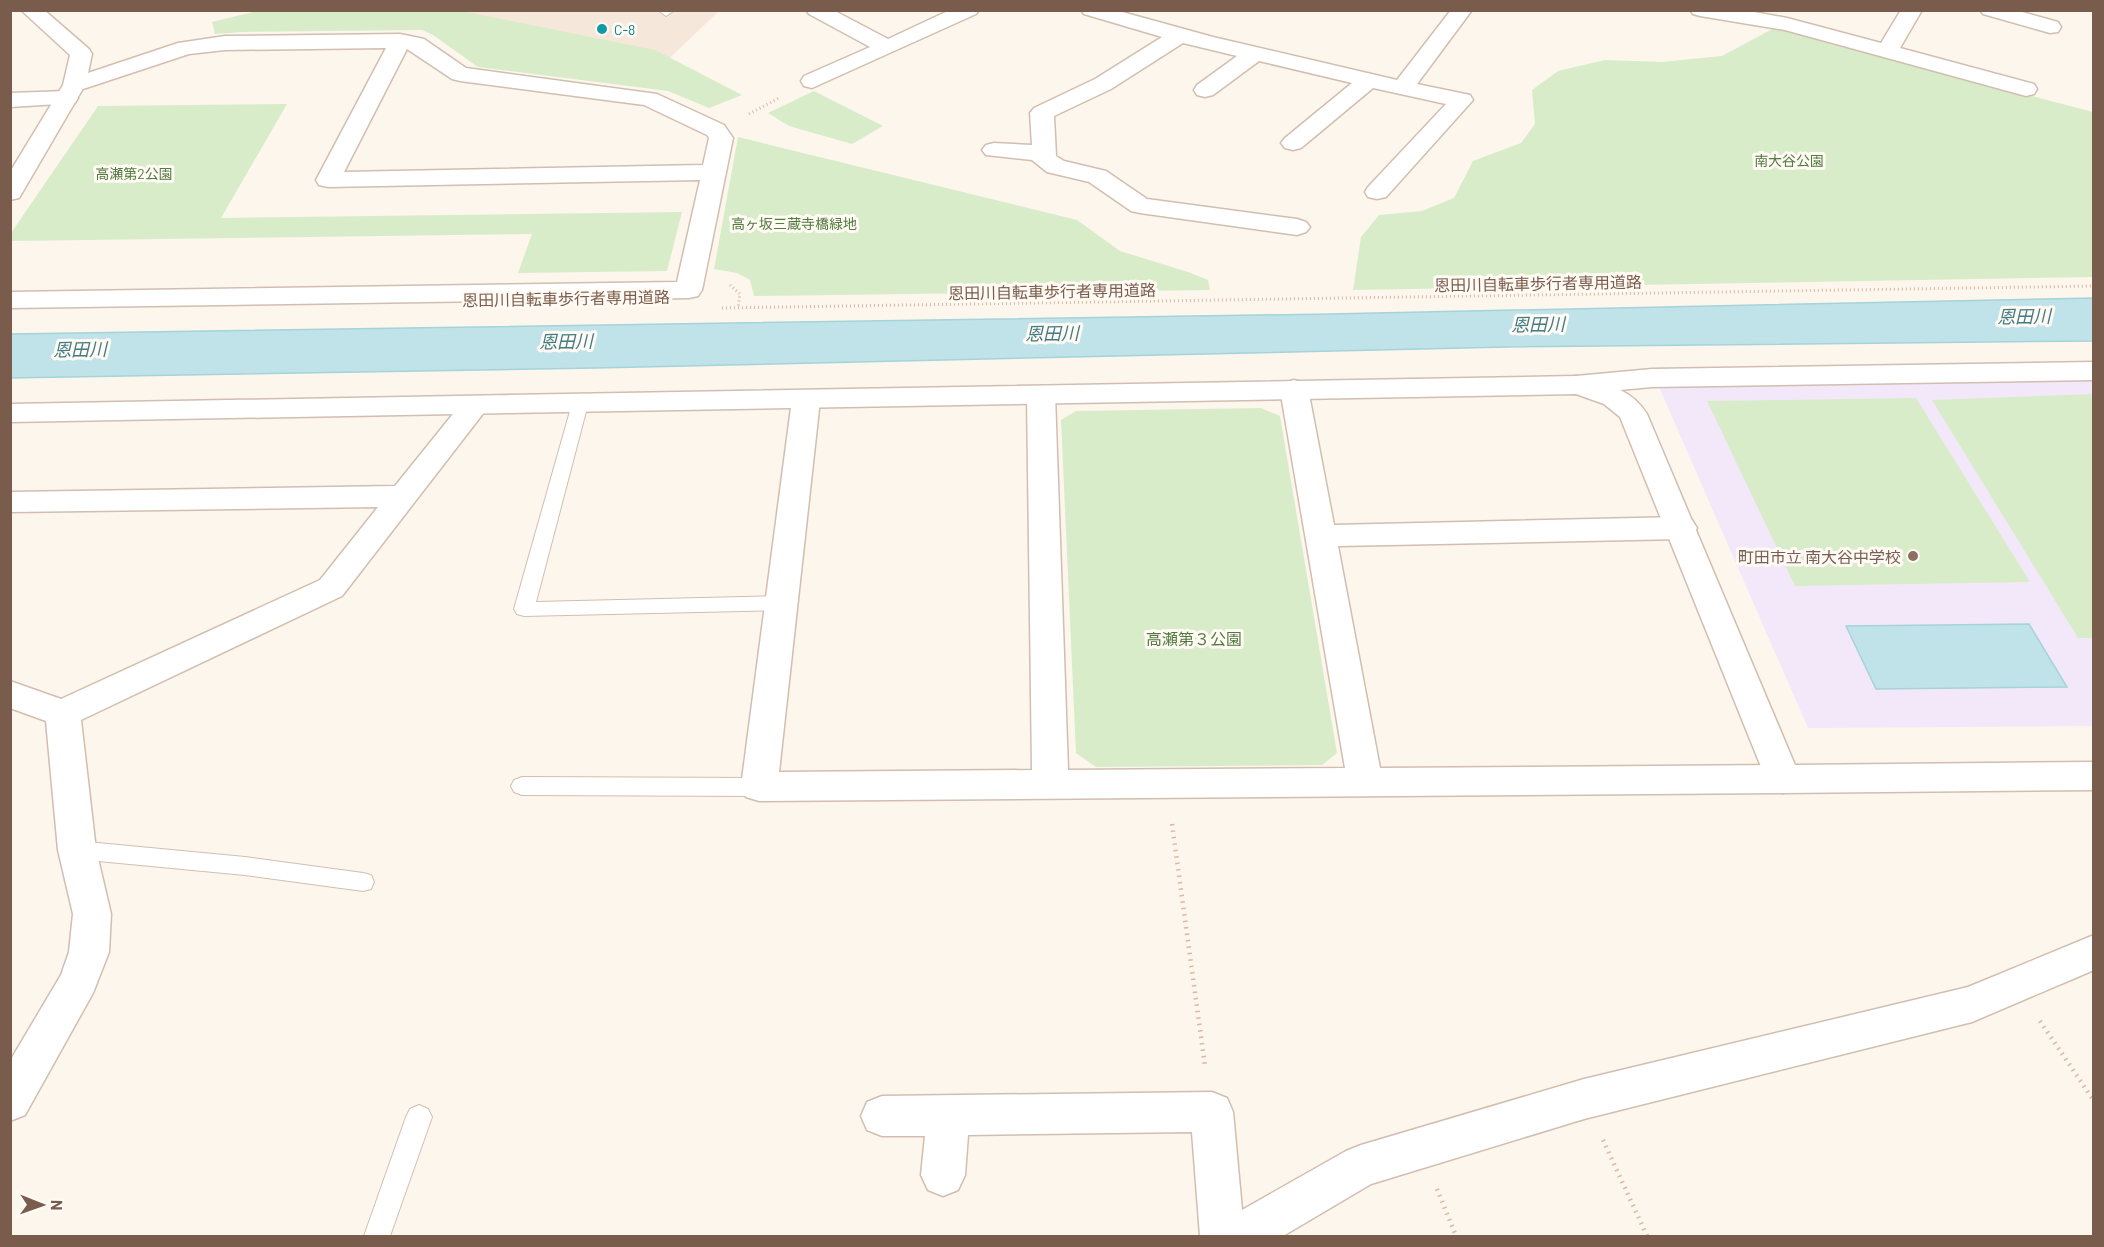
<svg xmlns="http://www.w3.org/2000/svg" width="2104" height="1247" viewBox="0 0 2104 1247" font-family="Barlow,'Noto Sans JP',sans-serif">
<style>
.residential{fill:#f5e8da}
.education{fill:#f3e8fa}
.green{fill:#d8ecc9}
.water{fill:#bfe3e8;stroke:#a5d3da;stroke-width:1.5}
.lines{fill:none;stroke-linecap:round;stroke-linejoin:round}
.service-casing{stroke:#d1beb0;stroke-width:2}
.minor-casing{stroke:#d1beb0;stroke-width:3}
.tertiary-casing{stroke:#d1beb0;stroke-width:3}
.path-far1{stroke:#d9b8a5;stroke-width:3;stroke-dasharray:1 3;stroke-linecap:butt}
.path{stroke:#d9b8a5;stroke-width:4.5;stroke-dasharray:1.5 5;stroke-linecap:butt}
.service{fill:#fff;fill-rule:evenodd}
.minor{fill:#fff;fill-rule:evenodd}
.tertiary{fill:#fff;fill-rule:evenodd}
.culture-dot{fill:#0f9aa8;stroke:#fffaf3;stroke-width:2}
.education-dot{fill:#8d6e63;stroke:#fffaf3;stroke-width:2}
.labels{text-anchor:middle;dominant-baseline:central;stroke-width:6;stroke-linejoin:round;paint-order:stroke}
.far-culture-label{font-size:14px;fill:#0d838f;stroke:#fffaf3;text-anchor:start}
.far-park-label{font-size:14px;fill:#537a41;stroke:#fffaf3}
.street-label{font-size:16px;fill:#7a5c4d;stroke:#fffaf3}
.education-label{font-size:16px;fill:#785e54;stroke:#fffaf3;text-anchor:end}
.park-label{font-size:16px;fill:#537a41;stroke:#fffaf3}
.water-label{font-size:18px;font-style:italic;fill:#437c86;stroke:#fffaf3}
</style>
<rect width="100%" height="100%" fill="#fdf6ec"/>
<!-- residential -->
<path class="residential" d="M451 11H719L654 73Z"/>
<!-- education -->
<path class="education" d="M2093 379V726L1808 728 1659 387Z"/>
<!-- green -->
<path class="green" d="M261 10 462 11 655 50 742 95 709 108 668 91 478 67 433 35 422 30 242 32 215 34 212 22Z
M1774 28 2093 112V277L1353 290 1361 237 1379 215 1422 211 1454 198 1473 161 1521 143 1535 124 1532 90 1558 71 1605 60 1662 62 1722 56Z
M814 91 883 126 852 144 789 126 768 113Z
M287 104 221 218 682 212 667 271 518 273 532 234 11 241V233L98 106Z
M738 137 1077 220 1120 251 1188 272 1208 280 1210 290 754 296 750 280 737 273 714 269Z
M2093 394V638H2078L1932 400Z
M1916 398 2030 582 1795 586 1707 401Z
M1261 408 1280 416 1337 753 1322 765 1096 767 1076 753 1061 420 1076 411Z"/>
<!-- water -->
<path class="water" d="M2093 298V341L1507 347 596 368 10 378 11 334 1329 314Z
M2029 624 2067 687 1876 689 1846 626Z"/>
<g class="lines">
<defs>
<path id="service" d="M658 10H671L672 12 666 16Z
M580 399 586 400 588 404 536 602 781 596 788 598 791 603 788 608 781 610 524 616 517 614 514 609 572 404 574 400Z
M522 777 759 778 767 781 770 787 767 793 759 796 522 795 514 792 511 786 514 780Z
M77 841 245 857 363 873 371 875 374 882 371 889 363 891 245 875 77 859 69 856 66 850 69 844Z
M419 1105 428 1109 432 1117 390 1236H364L406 1117 410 1109Z"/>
<path id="minor" d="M21 10H44L89 49 92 54 88 73 178 43 225 36 400 34 424 39 466 68 657 94 724 125 733 138 702 290 698 296 689 298 10 308V292L677 282 700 180 328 187 319 185 316 180 386 48 225 50 189 54 74 92 66 90 63 85 70 55ZM407 49 452 79 460 81 644 105 707 135 709 138 703 165 344 172Z
M806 10H833L888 39 950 10H979L976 14 812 88 804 86 801 81 804 76 870 47 809 14Z
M1081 10H1115L1213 37 1397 80 1451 10H1472L1417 84 1470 95 1473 100 1386 197 1377 199 1368 197 1365 192 1368 187 1446 104 1373 88 1301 148 1293 150 1285 148 1281 143 1285 138 1352 83 1259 61 1213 95 1205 97 1197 95 1194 90 1197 85 1237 56 1183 43 1111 89 1054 116 1056 156 1064 161 1106 171 1147 199 1297 219 1306 222 1310 227 1306 232 1297 235 1140 213 1131 211 1089 182 1047 172 1032 160 986 155 982 150 986 145 994 143 1032 145 1030 113 1034 108 1095 79 1162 37 1084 14Z
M1690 10H1743L1787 18 1881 43 1901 10H1922L1900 48 2034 84 2037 89 2034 94 2026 96 1785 30 1700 16 1693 14Z
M1980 10H2015L2058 22 2061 27 2058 32 2050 33 1983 14Z
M67 91 75 93 78 98 75 103 10 107V93Z
M2094 362V380L1652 387 1576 394 1566 391 1562 385 1566 379 1576 376 1652 369Z
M1294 380 1304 383 1308 389 1334 525 1681 517 1692 520 1697 528 1692 536 1681 539 1338 546 1380 768 1783 765 1796 769 1801 779 1796 789 1783 793 759 801 746 797 741 787 792 400 796 394 806 391 816 394 820 400 779 772 1032 770 1027 395 1031 389 1041 386 1051 389 1055 395 1068 770 1345 768 1280 389 1284 383Z
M475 396 485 399 489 405 485 411 342 596 81 720 96 850 111 914 109 952 93 993 25 1115 10 1121V1061L61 975 69 952 73 914 58 850 46 721 10 708V681L61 699 320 580 378 507 10 512V492L395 486 465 399Z
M2094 935V970L1972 1022 1584 1119 1371 1184 1283 1236H1200L1192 1132 968 1135 965 1175 958 1190 943 1196 928 1190 921 1175 925 1136H882L867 1130 861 1116 867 1102 882 1096 1212 1092 1227 1098 1233 1112 1242 1210 1346 1151 1361 1145 1584 1079 1968 987Z"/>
<path id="tertiary" d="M74 78 82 80 85 85 22 193 19 198 10 200V172L63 85 66 80Z
M1576 376C1604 383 1631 388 1647 414L1795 765 2094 762V790L1783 793 1770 789 1620 417 1604 404 1576 394 10 422V404Z"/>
</defs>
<!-- service casing -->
<use href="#service" class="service-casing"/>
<!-- minor casing -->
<use href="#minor" class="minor-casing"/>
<!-- tertiary casing -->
<use href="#tertiary" class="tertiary-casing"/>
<!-- path-far1 -->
<path class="path-far1" d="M749 114 779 98
M730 285 740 294 738 308
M722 308 2094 286"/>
<!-- path -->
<path class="path" d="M1172 824 1205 1066
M2040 1021 2094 1101
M1603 1140 1647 1236
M1437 1189 1456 1236"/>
<!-- service -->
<use href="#service" class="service"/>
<!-- minor -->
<use href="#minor" class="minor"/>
<!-- tertiary -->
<use href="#tertiary" class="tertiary"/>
</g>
<!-- markers -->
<circle class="culture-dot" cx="602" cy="29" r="6"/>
<circle class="education-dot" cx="1913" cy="556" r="6"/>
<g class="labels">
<!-- far-culture labels -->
<g class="far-culture-label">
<text x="614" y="29">C-8</text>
</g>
<!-- far-park labels -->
<g class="far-park-label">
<text x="1789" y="160">南大谷公園</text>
<text x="134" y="173">高瀬第2公園</text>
<text x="794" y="223">高ヶ坂三蔵寺橋緑地</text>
</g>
<!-- street labels -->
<g class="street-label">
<text transform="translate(1538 283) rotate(-1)">恩田川自転車歩行者専用道路</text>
<text transform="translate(1052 291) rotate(-1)">恩田川自転車歩行者専用道路</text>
<text transform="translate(566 298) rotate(-1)">恩田川自転車歩行者専用道路</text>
</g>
<!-- education labels -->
<g class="education-label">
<text x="1901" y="556">町田市立 南大谷中学校</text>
</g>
<!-- park labels -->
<g class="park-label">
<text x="1194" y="638">高瀬第３公園</text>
</g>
<!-- water labels -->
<g class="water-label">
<text transform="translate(2024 316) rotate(-1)">恩田川</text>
<text transform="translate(1538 324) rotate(-1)">恩田川</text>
<text transform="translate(1052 333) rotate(-1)">恩田川</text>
<text transform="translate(566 341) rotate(-1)">恩田川</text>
<text transform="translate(80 349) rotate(-1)">恩田川</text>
</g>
</g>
<!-- border -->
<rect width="2104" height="1247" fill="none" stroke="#7a5c4d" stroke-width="24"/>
<!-- north arrow -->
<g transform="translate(42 1205) rotate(91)" stroke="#fffaf3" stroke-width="4.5" paint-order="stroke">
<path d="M0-4.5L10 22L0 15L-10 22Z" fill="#7a5c4d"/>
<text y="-9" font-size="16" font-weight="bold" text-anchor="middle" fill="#7a5c4d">N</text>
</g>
</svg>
